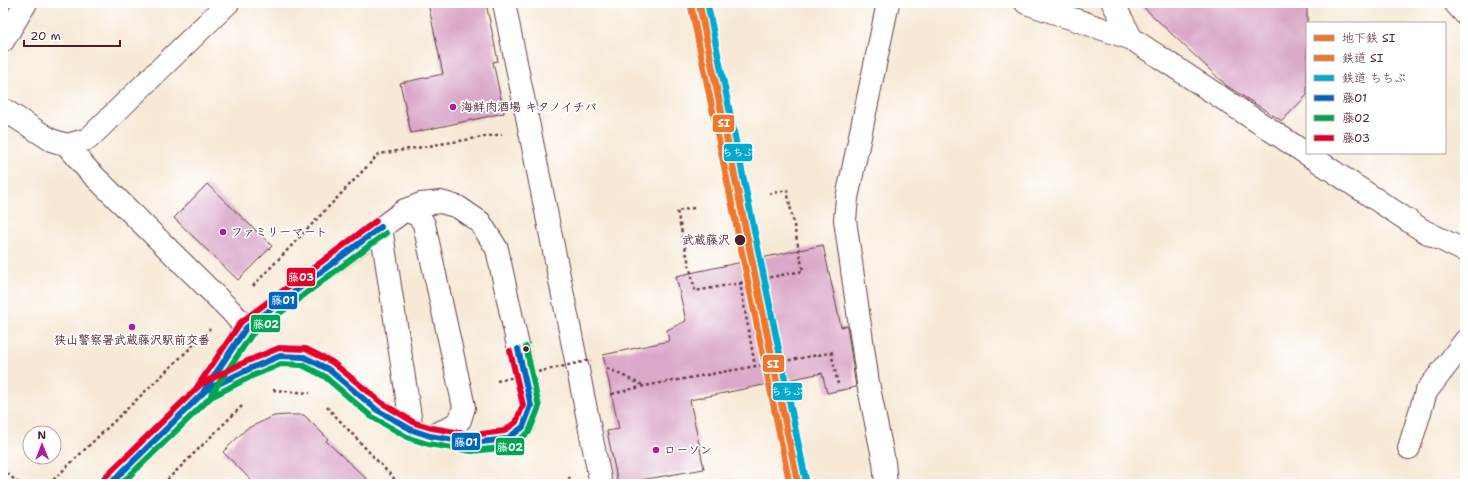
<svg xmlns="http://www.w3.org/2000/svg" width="1468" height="487" viewBox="0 0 1468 487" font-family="'Shantell Sans','Klee One',sans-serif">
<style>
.building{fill:#daa8c8}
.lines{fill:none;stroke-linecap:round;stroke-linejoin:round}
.minor-casing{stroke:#643d45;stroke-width:24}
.major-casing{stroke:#643d45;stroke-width:24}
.highway-casing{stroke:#643d45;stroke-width:24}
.path{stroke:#643d45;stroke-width:2.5;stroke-dasharray:3 3;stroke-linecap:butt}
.minor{stroke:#fff;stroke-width:22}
.major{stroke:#fff;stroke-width:22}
.highway{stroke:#fff;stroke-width:22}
.path-bridge{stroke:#643d45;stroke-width:2.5;stroke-dasharray:3 3;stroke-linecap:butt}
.bus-1-casing{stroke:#fff;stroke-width:9}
.bus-2-casing{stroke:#fff;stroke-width:9}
.bus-3-casing{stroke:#fff;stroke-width:9}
.bus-1{stroke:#0065bd;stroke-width:6}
.bus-2{stroke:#00a651;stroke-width:6}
.bus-3{stroke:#e4002b;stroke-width:6}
.rail-1-casing{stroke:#fff;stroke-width:10}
.rail-2-casing{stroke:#fff;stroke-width:10}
.rail-1{stroke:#ed772d;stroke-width:7}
.rail-2{stroke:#00a9ce;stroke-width:7}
.metro-1-casing{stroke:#fff;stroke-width:10}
.metro-1{stroke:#ed772d;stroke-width:7}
.poi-dot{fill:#b5179e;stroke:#fff;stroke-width:1.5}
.stop-dot{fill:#4a1f2b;stroke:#fff;stroke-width:1.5}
.labels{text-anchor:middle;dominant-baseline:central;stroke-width:3.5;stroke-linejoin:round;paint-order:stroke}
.poi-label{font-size:12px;font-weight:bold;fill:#4a1f2b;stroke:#fff;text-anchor:start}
.stop-label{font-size:12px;font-weight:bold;fill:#4a1f2b;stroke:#fff;text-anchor:end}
.line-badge{stroke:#fff;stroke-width:1.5}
.badge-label{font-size:11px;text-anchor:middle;font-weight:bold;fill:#fff}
</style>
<rect width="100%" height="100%" fill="#fff"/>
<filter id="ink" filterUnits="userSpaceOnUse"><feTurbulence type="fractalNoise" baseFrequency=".025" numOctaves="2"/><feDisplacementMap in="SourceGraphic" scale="8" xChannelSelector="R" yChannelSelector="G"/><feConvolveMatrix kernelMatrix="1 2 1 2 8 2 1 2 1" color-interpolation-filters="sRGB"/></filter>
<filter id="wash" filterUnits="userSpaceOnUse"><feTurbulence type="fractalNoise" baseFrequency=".012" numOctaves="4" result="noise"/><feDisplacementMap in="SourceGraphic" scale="16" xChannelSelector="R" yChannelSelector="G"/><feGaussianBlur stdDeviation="0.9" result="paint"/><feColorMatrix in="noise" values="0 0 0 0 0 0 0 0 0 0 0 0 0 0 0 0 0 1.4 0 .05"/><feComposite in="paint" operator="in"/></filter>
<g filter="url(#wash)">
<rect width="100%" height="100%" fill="#f7e9d6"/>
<g id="blocks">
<!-- building -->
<path class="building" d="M428 3H486L498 61 493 62 504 113 411 133 400 83 443 74Z
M1139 3H1307V95L1282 121 1227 86Z
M207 184 272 246 238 280 174 218Z
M823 245 841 327 847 326 856 387 827 393 822 373 690 400 704 469 618 484 607 431 619 429 603 355 669 341 667 330 686 321 676 276Z
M288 415H304L328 439 326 441 372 484H255L223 452 246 429 274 416Z"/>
</g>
</g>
<g filter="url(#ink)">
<use href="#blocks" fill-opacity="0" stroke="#643d45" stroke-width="1"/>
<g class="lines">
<defs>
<path id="minor" d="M504 3 601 484
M1026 3 1132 39 1424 231 1465 251
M1113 3 1132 39
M3 41 26 3
M3 109 51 140 67 145 88 139 228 3
M67 145 87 169 230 310 246 328
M441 202 458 207 480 222 497 249 531 406 523 427 507 439 473 443 430 436 412 430 377 410 328 369 304 357 280 356 249 369 206 390 246 328 405 210 421 204Z
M405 210 419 216 424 224 464 407 460 420 448 429 430 436
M381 227 412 430
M1409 448 1426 392 1465 341
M886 484 884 462 868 383 845 220 847 198 888 3"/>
<path id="major" d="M110 484 206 390"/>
<path id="highway" d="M1455 3 1465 14"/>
</defs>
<!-- minor casing -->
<use href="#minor" class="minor-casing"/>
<!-- major casing -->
<use href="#major" class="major-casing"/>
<!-- highway casing -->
<use href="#highway" class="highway-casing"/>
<!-- path -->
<path class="path" d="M694 208 677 211 695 291 740 283 755 366
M740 283 803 271 787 190 768 194
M253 286 379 154 502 134
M831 352 838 384
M607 368 644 386
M273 390 310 393
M612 394 644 386 835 352
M327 407 399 484
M3 469 18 483 22 484
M49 484 210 329
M163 484 244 404
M559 484 566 483 570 477"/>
<!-- minor -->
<use href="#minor" class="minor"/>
<!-- major -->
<use href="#major" class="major"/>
<!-- highway -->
<use href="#highway" class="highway"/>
<!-- path-bridge -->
<path class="path-bridge" d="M497 381 591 360"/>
<defs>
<path id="bus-1" d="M204 391 246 328 381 227
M110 484 206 390 249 369 280 356 304 357 328 369 377 410 412 430 430 436 473 443 507 439 523 427 531 406 518 349"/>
<path id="bus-2" d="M211 395 252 334 386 233
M121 484 211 397 252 376 281 364 302 365 324 376 372 417 409 438 428 444 472 451 510 447 529 432 539 407 526 347"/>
<path id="bus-3" d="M197 387 241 322 376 221
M104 478 201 384 245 362 279 348 306 349 332 362 382 403 415 423 432 428 473 435 504 431 516 422 523 405 510 351"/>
</defs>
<!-- bus-1 casing -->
<use href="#bus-1" class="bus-1-casing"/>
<!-- bus-2 casing -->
<use href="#bus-2" class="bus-2-casing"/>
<!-- bus-3 casing -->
<use href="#bus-3" class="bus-3-casing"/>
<!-- bus-1 -->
<use href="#bus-1" class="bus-1"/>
<!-- bus-2 -->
<use href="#bus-2" class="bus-2"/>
<!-- bus-3 -->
<use href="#bus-3" class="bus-3"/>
<defs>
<path id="rail-1" d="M691 5 790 484"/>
<path id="rail-2" d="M707 3 806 482"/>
</defs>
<!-- rail-1 casing -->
<use href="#rail-1" class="rail-1-casing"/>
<!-- rail-2 casing -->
<use href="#rail-2" class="rail-2-casing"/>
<!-- rail-1 -->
<use href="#rail-1" class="rail-1"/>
<!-- rail-2 -->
<use href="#rail-2" class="rail-2"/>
<defs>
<path id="metro-1" d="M699 3 798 484"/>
</defs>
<!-- metro-1 casing -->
<use href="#metro-1" class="metro-1-casing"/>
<!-- metro-1 -->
<use href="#metro-1" class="metro-1"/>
</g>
</g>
<!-- markers -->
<g class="poi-dot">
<circle cx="453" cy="107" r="4"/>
<circle cx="223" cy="232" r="4"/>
<circle cx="132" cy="327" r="4"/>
<circle cx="656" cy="450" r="4"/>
</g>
<g class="stop-dot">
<circle cx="740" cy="240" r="6"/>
<circle cx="526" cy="349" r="3.5"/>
</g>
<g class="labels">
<!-- poi labels -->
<g class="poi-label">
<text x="461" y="107">海鮮肉酒場 キタノイチバ</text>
<text x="231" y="232">ファミリーマート</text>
<text x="132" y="340" text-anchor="middle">狭山警察署武蔵藤沢駅前交番</text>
<text x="664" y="450">ローソン</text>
</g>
<!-- stop labels -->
<g class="stop-label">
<text x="730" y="240">武蔵藤沢</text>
</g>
</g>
<g class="line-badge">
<rect x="712" y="114" width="23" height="19" rx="4" fill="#ed772d"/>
<rect x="723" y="143" width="30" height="19" rx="4" fill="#00a9ce"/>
<rect x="286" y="267" width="30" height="20" rx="4" fill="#e4002b"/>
<rect x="268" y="291" width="30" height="19" rx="4" fill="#0065bd"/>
<rect x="250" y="314" width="31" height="19" rx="4" fill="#00a651"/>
<rect x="762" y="354" width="23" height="19" rx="4" fill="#ed772d"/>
<rect x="772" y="382" width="31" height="19" rx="4" fill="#00a9ce"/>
<rect x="451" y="432" width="30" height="19" rx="4" fill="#0065bd"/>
<rect x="495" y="437" width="30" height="19" rx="4" fill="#00a651"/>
</g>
<g class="badge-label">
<text x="724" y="127">SI</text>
<text x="738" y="156">ちちぶ</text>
<text x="301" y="281">藤03</text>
<text x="283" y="304">藤01</text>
<text x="266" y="328">藤02</text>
<text x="773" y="368">SI</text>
<text x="787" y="395">ちちぶ</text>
<text x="466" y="446">藤01</text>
<text x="510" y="451">藤02</text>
</g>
<!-- margin -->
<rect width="1468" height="487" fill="none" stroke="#fff" stroke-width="16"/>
<!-- legend -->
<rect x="1306" y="22" width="140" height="132" fill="#ffffff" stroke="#b7a5aa"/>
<rect x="1314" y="35" width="20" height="6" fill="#ed772d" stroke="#b7a5aa"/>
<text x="1342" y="42" font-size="12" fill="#4a1f2b">地下鉄 SI</text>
<rect x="1314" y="55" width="20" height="6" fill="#ed772d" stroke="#b7a5aa"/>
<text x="1342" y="62" font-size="12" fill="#4a1f2b">鉄道 SI</text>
<rect x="1314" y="75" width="20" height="6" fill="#00a9ce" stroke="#b7a5aa"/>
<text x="1342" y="82" font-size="12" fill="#4a1f2b">鉄道 ちちぶ</text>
<rect x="1314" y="95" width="20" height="6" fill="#0065bd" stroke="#b7a5aa"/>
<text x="1342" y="102" font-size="12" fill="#4a1f2b">藤01</text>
<rect x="1314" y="115" width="20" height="6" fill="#00a651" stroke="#b7a5aa"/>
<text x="1342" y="122" font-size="12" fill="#4a1f2b">藤02</text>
<rect x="1314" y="135" width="20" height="6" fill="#e4002b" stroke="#b7a5aa"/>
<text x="1342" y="142" font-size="12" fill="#4a1f2b">藤03</text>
<!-- north arrow -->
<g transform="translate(42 445) rotate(359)"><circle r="19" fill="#ffffff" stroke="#b7a5aa"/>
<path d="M0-3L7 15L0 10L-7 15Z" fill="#b5179e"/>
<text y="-6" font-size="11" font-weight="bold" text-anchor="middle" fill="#4a1f2b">N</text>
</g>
<!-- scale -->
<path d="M24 40v6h96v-6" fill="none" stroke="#4a1f2b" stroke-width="2"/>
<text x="30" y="40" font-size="12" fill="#4a1f2b" stroke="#ffffff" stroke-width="3" paint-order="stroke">20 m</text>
</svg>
